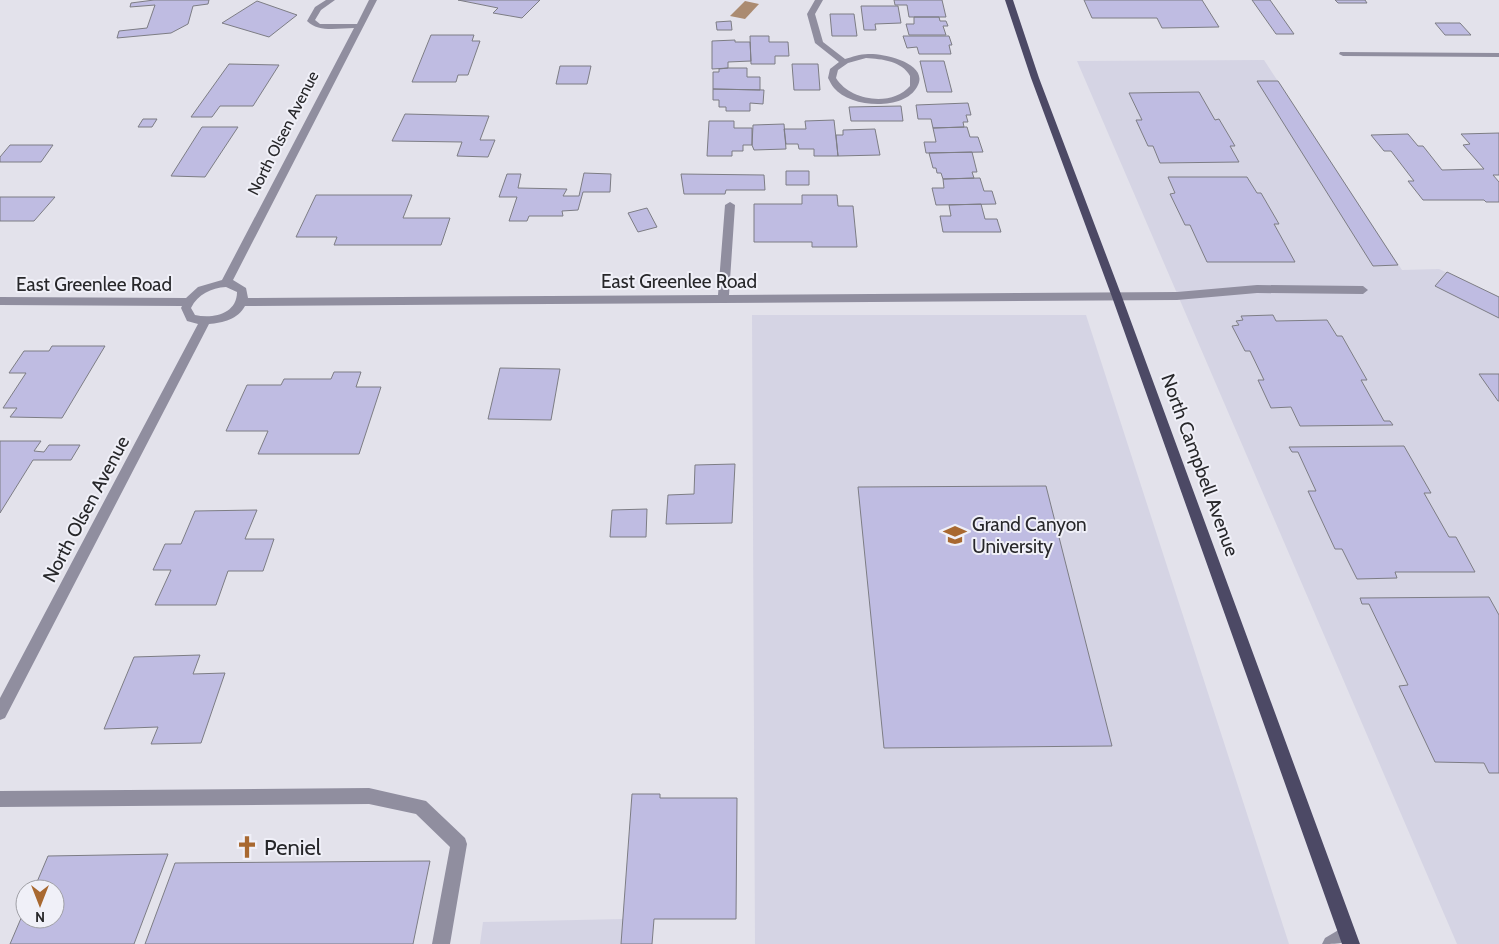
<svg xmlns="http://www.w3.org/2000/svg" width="1499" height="944" viewBox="0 0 1499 944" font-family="Cabin,sans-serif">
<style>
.built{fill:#d5d4e4}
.water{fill:#ab8b71}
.building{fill:#bfbce2;stroke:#7d7d84}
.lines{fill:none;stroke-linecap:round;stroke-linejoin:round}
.minor{fill:#908e9f;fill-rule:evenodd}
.major{fill:#4c4965;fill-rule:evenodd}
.labels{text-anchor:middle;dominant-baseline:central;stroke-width:4;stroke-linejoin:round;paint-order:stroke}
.far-street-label{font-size:16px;fill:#27272a;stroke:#f0f0f8}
.street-label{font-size:19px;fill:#27272a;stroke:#f0f0f8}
.poi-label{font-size:19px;fill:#27272a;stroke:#f0f0f8;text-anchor:start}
.near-poi-label{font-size:22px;fill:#27272a;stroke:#f0f0f8;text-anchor:start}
</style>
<rect width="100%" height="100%" fill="#e3e2eb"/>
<!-- built -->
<path class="built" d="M1264 60 1402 270 1439 269 1499 297V944H1457L1077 61Z
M752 315H1086L1289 944H755Z
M623 919 621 944H480L483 922Z"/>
<!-- water -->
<path class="water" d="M745 1 759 4 745 19 730 16Z"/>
<!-- building -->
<path class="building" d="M154 0H209L208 4 193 6 188 24 171 33 117 38 119 31 147 28 155 5 130 7 131 3Z
M458 0H540L522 18 493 13 498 8Z
M894 0H942L946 17H909L907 5H895Z
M1084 0H1202L1219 27 1162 28 1157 18H1092Z
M1252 0H1270L1294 34H1276Z
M1335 0H1365L1367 3H1338Z
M257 1 297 15 269 37 222 23Z
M861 6H898L901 23 875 24 876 30H864Z
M830 14H854L857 36H832Z
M914 17H939L940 21H946L948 26H943L946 35H909L906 24H914Z
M731 21 732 30H717L716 22Z
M1435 23H1460L1471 35H1445Z
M431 35H474L472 41H480L468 75H458L456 82H412Z
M750 36H769V42H788L789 56H775V64H751Z
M903 36H949L952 45H949L951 54H919L917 47 907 48Z
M735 40V42H750L751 61 728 62V68L712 69V41Z
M920 61H944L952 92H927Z
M229 64 279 65 253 106H220L212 117H191Z
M792 64H818L820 90H794Z
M560 66H591L587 84H556Z
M728 68H747V77H760V90L713 89V72H719V69Z
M1257 81H1278L1398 265 1373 266Z
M713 89 764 90 763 104 750 103V111H726V107H719V100H713Z
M1199 92 1215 120 1219 119 1235 146H1230L1239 162 1160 163 1153 146H1148L1136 120H1142L1129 93Z
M968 103 971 115H966L968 122H963L964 127 933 128 931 119H918L916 105Z
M901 106 903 121H851L849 107Z
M405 114 489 116 480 140H495L488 157 457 156 462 142 392 141Z
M143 119H157L152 127H138Z
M834 120 838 156H814V149H799L798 144H786L784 129H806L805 121Z
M709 121H734V128H752V145H743V151H732V156H707Z
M784 124 786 149 754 150 752 145 753 125Z
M202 127H238L205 177 171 176Z
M967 127 970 137H978L983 152 926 153 924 142H936L933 128Z
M875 129 880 155 838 156 836 135H843V130Z
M1499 133V175H1493L1499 182V202H1486L1484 200H1423L1408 181H1414L1391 151H1384L1371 135 1408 134 1418 146H1423L1442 170 1484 169 1463 145 1470 144 1461 134Z
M10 145H53L41 162H0V157Z
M972 152 977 172H972L974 178 943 179 941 173H937L936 168H933L929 153Z
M786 171H809V185H786Z
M584 173 611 174 610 192H583L578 210 562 211 563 216H529L527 221H509L517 197H499L507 174H521L518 188 567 189 563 196H579Z
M681 174 764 175 765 190H726L725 194H684Z
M1168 177H1247L1257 193H1261L1279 224H1274L1295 262H1207L1190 225H1185L1170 194 1175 193Z
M980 178 984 191H992L996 204 936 205 932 188H944L943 179Z
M316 195H412L403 218H450L441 245H334L337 237H296Z
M802 195H837L838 206H853L857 247H812V242H754V204H802Z
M0 197H55L34 221H0Z
M981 204 985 219H997L1001 232H943L940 216H951L949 205Z
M647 208 657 227 638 232 628 213Z
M1447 272 1499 297V318L1435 286Z
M1273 315 1276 321 1327 320 1337 336H1342L1367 380H1361L1384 421H1390L1393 425 1300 426 1291 407 1271 408 1258 380H1264L1250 351H1245L1232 326 1239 325 1236 321 1243 320 1241 316Z
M52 346H105L62 418 10 417 17 408H3L26 373H9L24 351H49Z
M500 368 560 369 551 420 488 419Z
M334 372H361L356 387H381L359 454H258L268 431H226L247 385H281L284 379H331Z
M1479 374H1499V401H1498Z
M0 441H41L34 451 44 452 49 445H80L71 460H33L0 513Z
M1404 446 1431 493H1424L1449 537H1456L1475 572H1395L1397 578 1357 579 1342 549H1335L1308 491H1316L1298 452H1292L1289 447Z
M735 464 732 523 666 524 668 495 694 494 695 465Z
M1046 486 1112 746 884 748 858 487Z
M647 509 646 537H610L612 510Z
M257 510 245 539H274L263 571H228L216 605H155L171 570H153L165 544H181L195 511Z
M1489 597 1499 615V773H1489L1484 763 1435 762 1399 686 1408 685 1369 604H1362L1360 598Z
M200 655 193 674 225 673 201 743 151 744 158 727 104 729 134 657Z
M632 794H660V798H737L736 919H654L652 944H621Z
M168 854 134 944H10L25 909V919H55V889H34L48 856Z
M430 861 413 944H145L175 863Z"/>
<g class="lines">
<!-- minor -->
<path class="minor" d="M326 0H335L321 10 315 20 320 24H357L369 0H377L233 280 246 288 248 298 718 295 725 205 730 202 735 205 729 295 1177 292 1257 285 1363 286 1368 290 1363 294 1257 293 1177 300 245 306C238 319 223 323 209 324L5 718 0 720V698L198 324 187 321 181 308 182 306 0 305V297L186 298 198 287 222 280 354 28C339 28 319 33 307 21L315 7ZM226 287 237 292C237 314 213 319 195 315L191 308C198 294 211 288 226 287Z
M815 0H823L815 14 823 42 845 59C852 57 860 54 868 54 882 53 931 63 917 87 904 111 850 108 834 88 831 85 830 81 828 78L830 69 839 62 815 43 807 14ZM866 58C882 59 902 61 910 76V86C892 107 850 101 836 78L838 70 848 63Z
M1340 52 1499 53V57L1343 56 1339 54Z
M369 788 426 801 465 838 467 844 450 944H432L450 847 416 814 369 804 0 807V791Z
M1347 925 1353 928 1356 934C1350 944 1335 944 1322 944L1325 938Z"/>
<!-- major -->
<path class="major" d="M1005 0H1013L1039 78 1122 297 1360 944H1342L1112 297 1031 78Z"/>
</g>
<!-- icons -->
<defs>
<symbol id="university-bare" viewBox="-9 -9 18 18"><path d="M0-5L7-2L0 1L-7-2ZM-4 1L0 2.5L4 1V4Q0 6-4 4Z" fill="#a86830" stroke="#f0f0f8" stroke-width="2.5" paint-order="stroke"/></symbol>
<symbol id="church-bare" viewBox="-9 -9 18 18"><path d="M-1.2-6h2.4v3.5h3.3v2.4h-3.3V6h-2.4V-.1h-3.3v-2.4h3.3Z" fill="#a86830" stroke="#f0f0f8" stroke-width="2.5" paint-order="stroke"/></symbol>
</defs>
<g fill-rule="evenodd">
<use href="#university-bare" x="939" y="519" width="32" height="32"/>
<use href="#church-bare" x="231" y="831" width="32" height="32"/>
</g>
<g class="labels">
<!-- far-street labels -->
<g class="far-street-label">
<text transform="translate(283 133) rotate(-63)">North Olsen Avenue</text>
</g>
<!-- street labels -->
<g class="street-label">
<text x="679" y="281">East Greenlee Road</text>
<text x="94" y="284">East Greenlee Road</text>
<text transform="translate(1200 465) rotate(70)">North Campbell Avenue</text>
<text transform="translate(86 509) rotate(-62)">North Olsen Avenue</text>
</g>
<!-- poi labels -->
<g class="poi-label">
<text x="972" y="524">Grand Canyon<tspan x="972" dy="22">University</tspan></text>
</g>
<!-- near-poi labels -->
<g class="near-poi-label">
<text x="264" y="847">Peniel</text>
</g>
</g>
<!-- north arrow -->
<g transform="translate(40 904) rotate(180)"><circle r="24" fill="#f0f0f8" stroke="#a0a0a6"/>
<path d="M0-4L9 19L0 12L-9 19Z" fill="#a86830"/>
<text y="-8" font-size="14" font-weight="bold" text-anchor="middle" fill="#27272a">N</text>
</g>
</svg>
